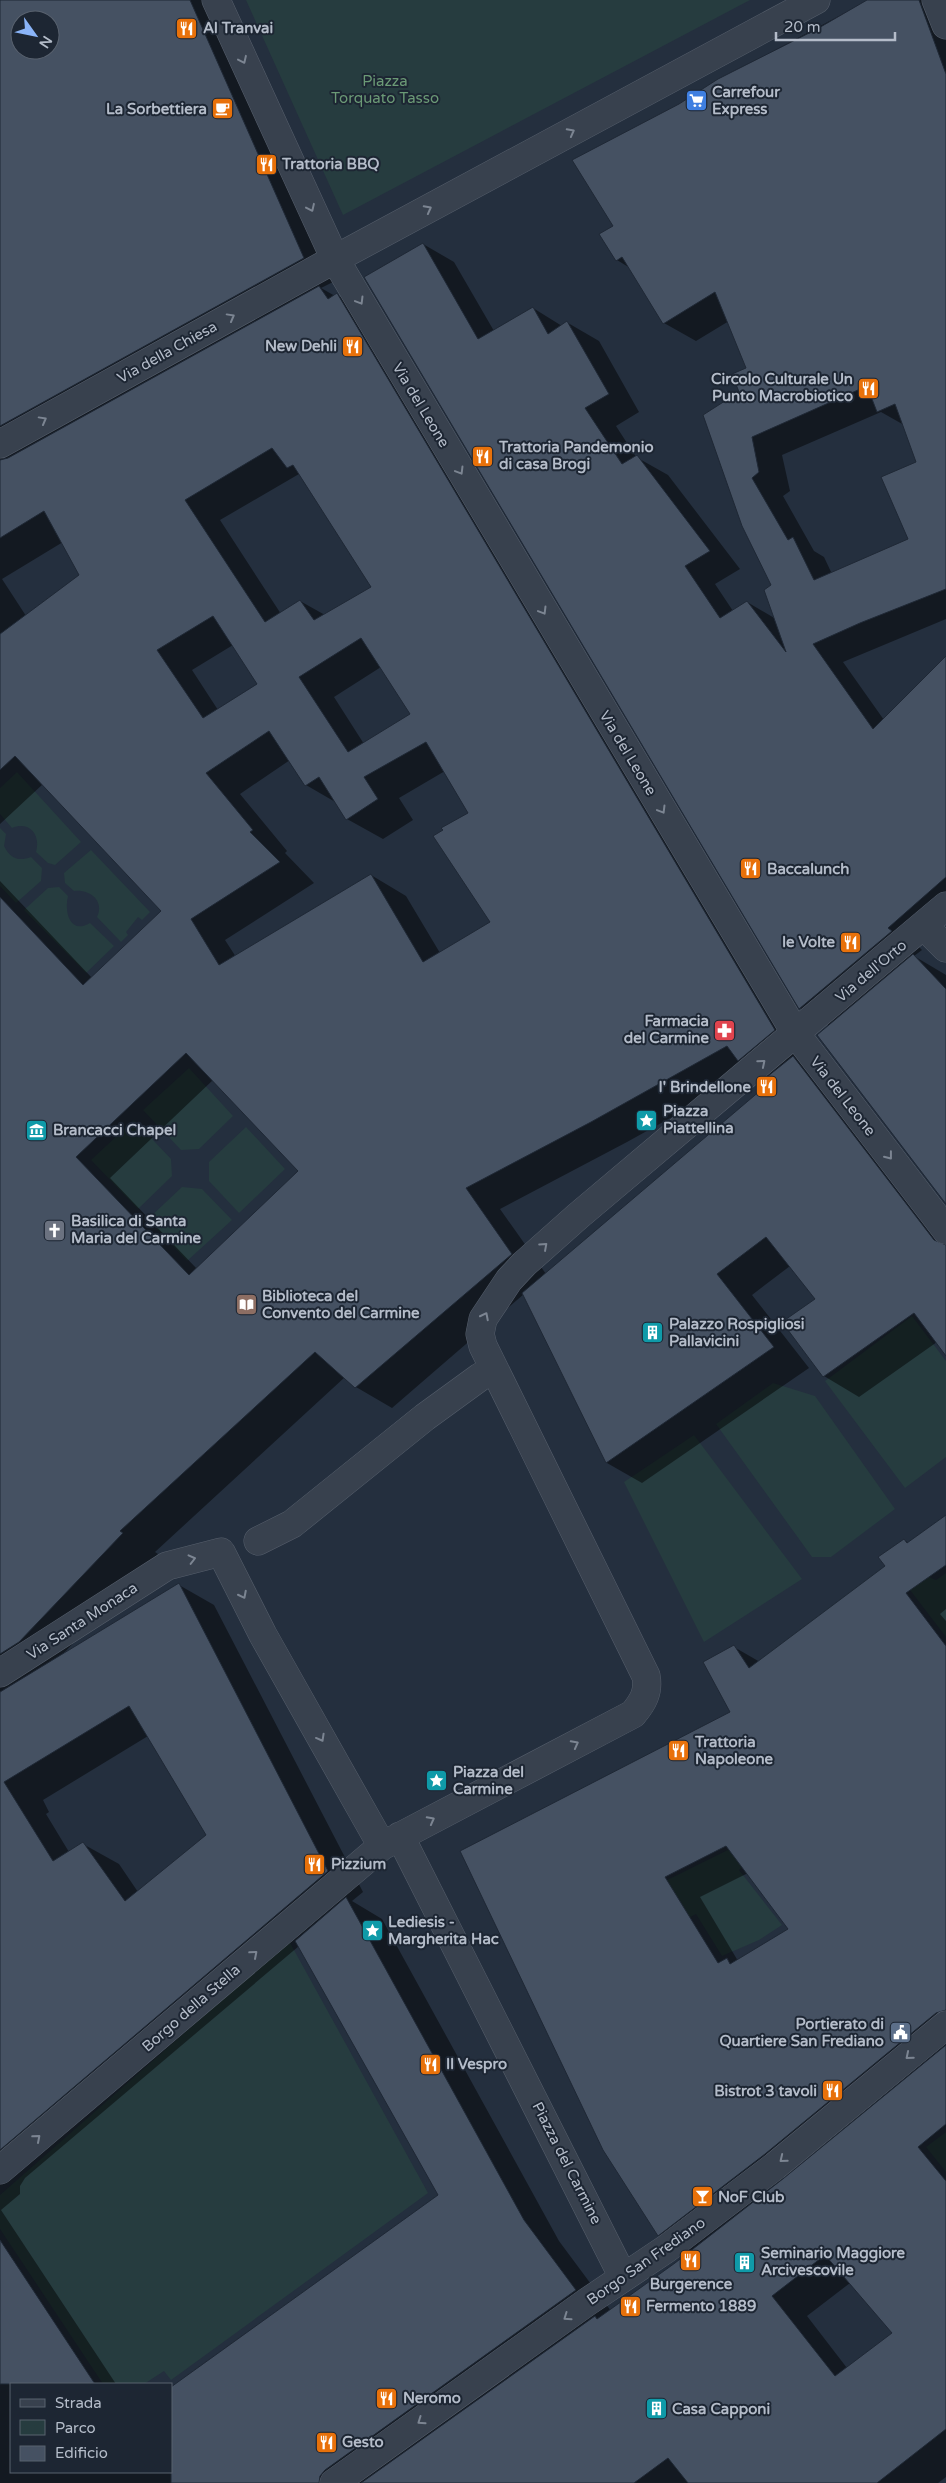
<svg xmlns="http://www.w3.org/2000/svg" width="946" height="2483" viewBox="0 0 946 2483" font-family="'Varela Round',sans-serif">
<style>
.green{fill:#263c3f}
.shadow{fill:#0007;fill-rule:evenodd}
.building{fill:#455162;stroke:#1f2835;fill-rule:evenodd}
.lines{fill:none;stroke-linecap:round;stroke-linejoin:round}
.street-casing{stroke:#565f6c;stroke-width:29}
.street{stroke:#38414e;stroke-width:28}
.oneway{stroke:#7c8592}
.labels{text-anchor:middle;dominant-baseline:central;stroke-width:4;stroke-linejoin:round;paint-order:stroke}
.poi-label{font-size:15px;font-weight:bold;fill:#b4bcc9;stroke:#1d2633;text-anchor:start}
.park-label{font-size:15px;fill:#6b9a76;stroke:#1d2633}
.street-label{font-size:15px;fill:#b4bcc9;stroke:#1d2633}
</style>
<rect width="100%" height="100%" fill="#242f3e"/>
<!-- green -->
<path class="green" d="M246 0H750L343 215Z
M17 772 81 842 55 865 48 863 36 852C41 834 29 821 12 828L0 814V788Z
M0 828 6 834 4 846C10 858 18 862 31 857L42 868 41 881 16 903 0 886Z
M91 850 150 912 142 920 138 917 126 932 128 935 121 942 97 917C105 900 89 889 74 891L65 883 64 873Z
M59 887 68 896C64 912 70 935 90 923L114 946 86 973 24 910 48 888Z
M189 1068 233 1116 199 1149 181 1150 143 1110Z
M134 1120 171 1159 172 1176 138 1209 91 1160Z
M246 1127 285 1169 239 1213 209 1181V1162Z
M182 1187 202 1189 232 1220 187 1261 148 1219Z
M912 1316 946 1361V1457L905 1488 825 1381Z
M773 1383 815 1396 895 1509 831 1557H812L716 1424Z
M694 1435 802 1579 704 1642 624 1482Z
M918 1563 931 1578 936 1580 946 1573V1637L900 1577Z
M740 1844 750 1859 739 1870 782 1925 759 1940 722 1956 696 1914 679 1923 659 1884Z
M289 1941 428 2193 171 2380 164 2371 144 2384H103L0 2229V2195Z
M946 2132V2172L926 2147Z"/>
<!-- shadow -->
<path class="shadow" d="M24 0H215L339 279 321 288 335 296 337 295 373 315 810 1050 798 1060 828 1077 946 1231V1354L937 1342 859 1397 824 1376 784 1322 816 1299 790 1266 752 1295 809 1368 642 1483 607 1463 524 1294 392 1408 356 1387 345 1377 155 1552 158 1554 62 1655 179 1585 214 1605 363 1892 352 1901 382 1919 559 2241 611 2311 690 2253 659 2235 462 1852 732 1712 734 1647 760 1662 887 1566 904 1540 909 1543 946 1516V1609L940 1614 946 1621V2477L938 2483H0V881L92 978 163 911 43 784 0 824V11ZM20 20H50V50H20ZM299 474 373 588 325 615 300 601 281 614 220 520ZM63 542 97 599 43 642 2 579ZM233 645 259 685 218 710 192 670ZM381 667 412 715 364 744 334 697ZM290 760 306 785 337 803 347 819 383 839 413 820 399 798 445 771 470 813 491 923 440 953 406 896 371 875 236 957 225 940 314 883 285 853 287 851 240 794ZM757 1070 769 1077 762 1090 546 1274 500 1209 627 1142ZM213 1080 300 1171 197 1269 110 1178ZM148 1736 207 1835 138 1892 119 1864 83 1844 69 1852 46 1814 49 1812 43 1800ZM748 1873 790 1930 738 1961 700 1897ZM299 1946 440 2195 171 2472H11V2384H116L1 2210 20 2194V2186L25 2178ZM850 2283 894 2333 847 2368 807 2316Z
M869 0H946V619L843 662 884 720 946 658V922L918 946 922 950 914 956 946 975V1202L830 1026 800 1008 366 278 423 244 454 262 494 331 533 308 562 326 568 323 599 341 639 412 616 426 636 457 668 475 740 569 715 584 733 611 747 602 776 619 772 586 743 525 741 393 748 369 729 321 696 341 664 323 630 268 617 260 615 226 680 105 719 80ZM881 412 904 425 918 463 909 539 832 574 824 557 814 551 783 496 790 491 782 455Z"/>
<!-- building -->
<path class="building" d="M0 0H190L304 258 0 426ZM20 20H50V50H20Z
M867 0H919L946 74V589L860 623 813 644 873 729 946 656V877L888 928 892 931 799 1009 364 277 423 243 478 339 533 307 548 334 567 321 609 394 585 408 622 464 637 455 710 551 685 566 720 618 747 601 786 652 764 590 771 585 742 526 703 415 739 392 732 374 746 368 715 292 663 324 622 257 616 261 599 234 613 226 572 160 679 104 718 79 817 29ZM867 386 877 412 895 404 916 462 881 477 908 539 814 580 793 537 788 540 752 478 759 472 752 437Z
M319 286 328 299 337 293 775 1030 738 1061 727 1046 591 1122 466 1188 512 1254 355 1388 315 1352 120 1531 123 1533 19 1642 0 1654V897L83 985 161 911 15 756 0 770V634L79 575 44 511 0 538V460L8 458ZM272 448 287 468 293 465 371 587 314 620 300 600 265 622 185 500ZM213 616 257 684 203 718 157 650ZM361 638 410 714 348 752 299 677ZM269 731 305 786 319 777 346 820 378 799 364 777 426 742 468 813 441 828 443 830 433 836 490 922 423 962 371 874 219 965 191 919 280 862 250 832 253 830 206 773ZM186 1053 298 1171 189 1275 76 1157Z
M913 954 946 989V1204L817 1035Z
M793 1056 934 1240 946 1245V1356L914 1313 823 1377 782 1322 815 1299 766 1237 717 1274 774 1347 606 1463 522 1293 761 1090 757 1085Z
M946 1515V1565L906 1593 946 1646V2010L936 2013 765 2154 658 2236 603 2150 460 1851 730 1712 703 1662 734 1645 749 1668 885 1566 878 1557 904 1539 907 1543ZM726 1846 788 1929 730 1964 727 1958 718 1963 665 1877Z
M179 1583 328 1871 0 2150V1692ZM129 1706 206 1835 125 1901 83 1842 53 1861 4 1782Z
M346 1897 524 2220 576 2290 325 2470 320 2476 319 2483H171V2387L438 2195 295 1941Z
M946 2045V2124L918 2147 946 2181V2429L877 2483H688L668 2458 634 2483H361L595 2316 597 2319 675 2263 784 2178ZM825 2255 892 2333 835 2376 772 2296Z
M0 2240 95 2384H0Z"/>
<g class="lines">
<defs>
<path id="street" d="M216 0 335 259 816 0
M936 0 946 25
M0 444 335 259 796 1034 946 1230
M924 926 946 948
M258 1541 292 1524 425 1417 480 1377 494 1369
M0 1673 167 1566 221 1552 263 1635 382 1846 633 1714C643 1702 649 1692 646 1676L483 1346 480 1334 483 1319 509 1280 524 1264 578 1216 946 906
M400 1836 623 2277
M0 2170 382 1846
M334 2483 587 2302 666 2249 775 2166 946 2025"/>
</defs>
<!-- street casing -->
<use href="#street" class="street-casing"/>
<!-- street -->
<use href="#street" class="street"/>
</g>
<!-- one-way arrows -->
<defs><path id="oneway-chevron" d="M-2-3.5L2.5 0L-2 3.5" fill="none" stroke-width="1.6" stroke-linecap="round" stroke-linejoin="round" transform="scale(1.25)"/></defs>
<g class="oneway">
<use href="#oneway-chevron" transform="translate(243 60) rotate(65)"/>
<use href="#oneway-chevron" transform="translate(571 132) rotate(-28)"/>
<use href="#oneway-chevron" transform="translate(311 208) rotate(65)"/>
<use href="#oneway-chevron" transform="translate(428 209) rotate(-28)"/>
<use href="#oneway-chevron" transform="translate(360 301) rotate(59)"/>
<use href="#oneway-chevron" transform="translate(231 317) rotate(-29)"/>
<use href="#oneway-chevron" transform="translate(43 420) rotate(-29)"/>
<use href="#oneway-chevron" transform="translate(460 471) rotate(59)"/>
<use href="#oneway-chevron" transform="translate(543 611) rotate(59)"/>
<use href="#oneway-chevron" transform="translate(662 810) rotate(59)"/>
<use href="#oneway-chevron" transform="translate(762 1063) rotate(-40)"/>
<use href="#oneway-chevron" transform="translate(889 1156) rotate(52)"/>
<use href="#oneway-chevron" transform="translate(544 1246) rotate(-42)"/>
<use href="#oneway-chevron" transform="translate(485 1316) rotate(-63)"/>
<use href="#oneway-chevron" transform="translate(192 1559) rotate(-14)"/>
<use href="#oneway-chevron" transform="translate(243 1595) rotate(63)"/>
<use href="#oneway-chevron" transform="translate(321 1738) rotate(61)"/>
<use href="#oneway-chevron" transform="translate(575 1744) rotate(-28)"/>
<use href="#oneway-chevron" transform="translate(431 1820) rotate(-28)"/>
<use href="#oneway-chevron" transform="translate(254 1954) rotate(-41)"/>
<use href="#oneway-chevron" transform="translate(909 2056) rotate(140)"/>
<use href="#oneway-chevron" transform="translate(37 2138) rotate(-41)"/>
<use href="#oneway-chevron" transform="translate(783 2159) rotate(141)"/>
<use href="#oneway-chevron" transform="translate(567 2317) rotate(145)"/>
<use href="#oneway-chevron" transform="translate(421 2421) rotate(145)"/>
</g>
<!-- icons -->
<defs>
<symbol id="restaurant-square" viewBox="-11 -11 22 22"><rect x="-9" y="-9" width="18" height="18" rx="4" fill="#e8710a" stroke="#1d2633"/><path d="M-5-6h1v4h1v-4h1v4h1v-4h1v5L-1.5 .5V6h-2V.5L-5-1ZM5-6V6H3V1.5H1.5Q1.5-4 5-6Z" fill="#fff"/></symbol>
<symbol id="supermarket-square" viewBox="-11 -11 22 22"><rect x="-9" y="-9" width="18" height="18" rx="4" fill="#3f7fe0" stroke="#1d2633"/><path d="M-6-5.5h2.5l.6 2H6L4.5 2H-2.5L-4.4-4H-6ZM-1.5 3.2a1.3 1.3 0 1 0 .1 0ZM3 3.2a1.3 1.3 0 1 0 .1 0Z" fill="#fff"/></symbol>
<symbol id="cafe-square" viewBox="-11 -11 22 22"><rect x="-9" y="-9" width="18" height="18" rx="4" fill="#e8710a" stroke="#1d2633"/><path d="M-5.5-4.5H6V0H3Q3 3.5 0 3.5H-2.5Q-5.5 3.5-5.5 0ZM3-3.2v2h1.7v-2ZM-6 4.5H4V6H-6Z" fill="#fff"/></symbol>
<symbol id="pharmacy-square" viewBox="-11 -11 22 22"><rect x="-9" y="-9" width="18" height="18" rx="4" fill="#e0444e" stroke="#1d2633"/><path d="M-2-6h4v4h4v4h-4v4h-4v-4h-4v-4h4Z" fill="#fff"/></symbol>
<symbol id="sight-square" viewBox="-11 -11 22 22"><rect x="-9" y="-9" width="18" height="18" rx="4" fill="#0f9aa8" stroke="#1d2633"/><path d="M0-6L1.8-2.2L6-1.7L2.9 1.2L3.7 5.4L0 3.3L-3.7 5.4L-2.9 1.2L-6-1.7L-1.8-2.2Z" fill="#fff"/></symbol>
<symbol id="museum-square" viewBox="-11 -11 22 22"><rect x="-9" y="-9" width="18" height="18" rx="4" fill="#0f9aa8" stroke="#1d2633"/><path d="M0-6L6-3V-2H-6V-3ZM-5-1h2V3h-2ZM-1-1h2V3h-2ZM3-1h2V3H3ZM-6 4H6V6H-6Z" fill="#fff"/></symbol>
<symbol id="church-square" viewBox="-11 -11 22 22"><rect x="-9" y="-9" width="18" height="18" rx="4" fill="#6b7280" stroke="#1d2633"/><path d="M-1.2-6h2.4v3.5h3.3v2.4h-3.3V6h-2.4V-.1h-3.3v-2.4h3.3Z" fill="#fff"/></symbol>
<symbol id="library-square" viewBox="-11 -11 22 22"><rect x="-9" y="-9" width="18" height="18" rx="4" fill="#8d6e63" stroke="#1d2633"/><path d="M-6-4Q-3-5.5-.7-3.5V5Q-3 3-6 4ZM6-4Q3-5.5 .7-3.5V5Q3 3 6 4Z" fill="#fff"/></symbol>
<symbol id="building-square" viewBox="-11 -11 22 22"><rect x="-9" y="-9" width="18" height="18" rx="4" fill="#0f9aa8" stroke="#1d2633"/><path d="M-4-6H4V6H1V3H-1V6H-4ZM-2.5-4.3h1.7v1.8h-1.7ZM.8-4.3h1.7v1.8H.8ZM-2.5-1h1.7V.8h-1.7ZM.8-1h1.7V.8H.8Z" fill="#fff"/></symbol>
<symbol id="civic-square" viewBox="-11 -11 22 22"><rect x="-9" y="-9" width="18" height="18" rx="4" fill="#5c6f8a" stroke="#1d2633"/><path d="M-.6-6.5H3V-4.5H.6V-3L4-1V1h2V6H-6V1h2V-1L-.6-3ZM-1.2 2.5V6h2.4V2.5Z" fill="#fff"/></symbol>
<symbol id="bar-square" viewBox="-11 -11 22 22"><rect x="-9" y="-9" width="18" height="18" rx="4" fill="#e8710a" stroke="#1d2633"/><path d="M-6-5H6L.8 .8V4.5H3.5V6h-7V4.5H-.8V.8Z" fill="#fff"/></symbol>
</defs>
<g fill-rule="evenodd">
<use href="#restaurant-square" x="174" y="16" width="25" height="25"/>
<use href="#supermarket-square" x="684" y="88" width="25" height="25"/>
<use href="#cafe-square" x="210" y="96" width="25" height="25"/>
<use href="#restaurant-square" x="254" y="152" width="25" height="25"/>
<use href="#restaurant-square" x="340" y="334" width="25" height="25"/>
<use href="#restaurant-square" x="856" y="376" width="25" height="25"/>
<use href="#restaurant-square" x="470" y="444" width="25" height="25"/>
<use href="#restaurant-square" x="738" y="856" width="25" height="25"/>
<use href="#restaurant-square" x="838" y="930" width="25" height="25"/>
<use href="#pharmacy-square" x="712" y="1018" width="25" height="25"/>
<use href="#restaurant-square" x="754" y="1074" width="25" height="25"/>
<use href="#sight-square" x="634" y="1108" width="25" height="25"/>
<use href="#museum-square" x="24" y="1118" width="25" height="25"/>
<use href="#church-square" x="42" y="1218" width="25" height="25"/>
<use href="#library-square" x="234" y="1292" width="25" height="25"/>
<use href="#building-square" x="640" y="1320" width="25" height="25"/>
<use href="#restaurant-square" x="666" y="1738" width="25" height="25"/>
<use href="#sight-square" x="424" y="1768" width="25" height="25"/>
<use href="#restaurant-square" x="302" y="1852" width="25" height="25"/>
<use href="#sight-square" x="360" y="1918" width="25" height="25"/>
<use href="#civic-square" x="888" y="2020" width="25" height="25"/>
<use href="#restaurant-square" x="418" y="2052" width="25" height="25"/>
<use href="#restaurant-square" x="820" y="2078" width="25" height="25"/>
<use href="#bar-square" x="690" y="2184" width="25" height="25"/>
<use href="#restaurant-square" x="678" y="2248" width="25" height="25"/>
<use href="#building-square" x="732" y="2250" width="25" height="25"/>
<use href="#restaurant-square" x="618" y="2294" width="25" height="25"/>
<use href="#restaurant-square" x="374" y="2386" width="25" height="25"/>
<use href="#building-square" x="644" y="2396" width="25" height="25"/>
<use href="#restaurant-square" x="314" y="2430" width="25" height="25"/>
</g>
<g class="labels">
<!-- poi labels -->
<g class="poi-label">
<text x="203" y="28">Al Tranvai</text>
<text x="712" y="92">Carrefour<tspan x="712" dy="17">Express</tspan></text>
<text x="207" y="109" text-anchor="end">La Sorbettiera</text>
<text x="282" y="164">Trattoria BBQ</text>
<text x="337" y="346" text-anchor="end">New Dehli</text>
<text x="853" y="379" text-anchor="end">Circolo Culturale Un<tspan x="853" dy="17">Punto Macrobiotico</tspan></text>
<text x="499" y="447">Trattoria Pandemonio<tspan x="499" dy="17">di casa Brogi</tspan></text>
<text x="767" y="869">Baccalunch</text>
<text x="835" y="942" text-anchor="end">le Volte</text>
<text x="709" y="1021" text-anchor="end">Farmacia<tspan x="709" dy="17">del Carmine</tspan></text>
<text x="751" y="1087" text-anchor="end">I' Brindellone</text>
<text x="663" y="1111">Piazza<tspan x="663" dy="17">Piattellina</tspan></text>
<text x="53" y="1130">Brancacci Chapel</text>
<text x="71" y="1221">Basilica di Santa<tspan x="71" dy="17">Maria del Carmine</tspan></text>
<text x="262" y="1296">Biblioteca del<tspan x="262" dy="17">Convento del Carmine</tspan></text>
<text x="669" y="1324">Palazzo Rospigliosi<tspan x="669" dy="17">Pallavicini</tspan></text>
<text x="695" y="1742">Trattoria<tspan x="695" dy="17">Napoleone</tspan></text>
<text x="453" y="1772">Piazza del<tspan x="453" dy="17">Carmine</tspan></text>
<text x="331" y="1864">Pizzium</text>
<text x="388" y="1922">Lediesis -<tspan x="388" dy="17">Margherita Hac</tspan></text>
<text x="884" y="2024" text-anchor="end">Portierato di<tspan x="884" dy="17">Quartiere San Frediano</tspan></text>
<text x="446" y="2064">Il Vespro</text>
<text x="817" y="2091" text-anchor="end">Bistrot 3 tavoli</text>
<text x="718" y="2197">NoF Club</text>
<text x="761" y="2253">Seminario Maggiore<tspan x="761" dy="17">Arcivescovile</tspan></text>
<text x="691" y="2284" text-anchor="middle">Burgerence</text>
<text x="646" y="2306">Fermento 1889</text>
<text x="403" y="2398">Neromo</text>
<text x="672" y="2409">Casa Capponi</text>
<text x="342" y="2442">Gesto</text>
</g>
<!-- park labels -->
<g class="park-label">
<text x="385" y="81">Piazza<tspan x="385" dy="17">Torquato Tasso</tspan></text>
</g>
<!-- street labels -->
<g class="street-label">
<text transform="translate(167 352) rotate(-29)">Via della Chiesa</text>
<text transform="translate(421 405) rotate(59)">Via del Leone</text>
<text transform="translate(628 753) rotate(59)">Via del Leone</text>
<text transform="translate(871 971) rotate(-40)">Via dell'Orto</text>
<text transform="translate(843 1096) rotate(52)">Via del Leone</text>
<text transform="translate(82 1621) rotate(-33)">Via Santa Monaca</text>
<text transform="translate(191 2008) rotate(-41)">Borgo della Stella</text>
<text transform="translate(567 2163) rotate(63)">Piazza del Carmine</text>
<text transform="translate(646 2261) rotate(-35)">Borgo San Frediano</text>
</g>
</g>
<!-- legend -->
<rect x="10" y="2383" width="162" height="90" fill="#1d2633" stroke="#59626f"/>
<rect x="20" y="2399" width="25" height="8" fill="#38414e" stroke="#59626f"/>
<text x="55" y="2408" font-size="15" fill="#b4bcc9">Strada</text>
<rect x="20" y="2420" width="25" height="15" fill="#263c3f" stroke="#59626f"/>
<text x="55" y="2433" font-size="15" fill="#b4bcc9">Parco</text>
<rect x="20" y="2446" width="25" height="15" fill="#455162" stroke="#59626f"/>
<text x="55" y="2458" font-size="15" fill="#b4bcc9">Edificio</text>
<!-- north arrow -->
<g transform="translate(35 35) rotate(123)"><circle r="24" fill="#1d2633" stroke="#59626f"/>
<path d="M0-4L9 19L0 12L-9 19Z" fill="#8ab4f8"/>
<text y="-8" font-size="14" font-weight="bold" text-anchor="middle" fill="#b4bcc9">N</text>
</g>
<!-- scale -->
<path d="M776 32v8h119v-8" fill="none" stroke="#b4bcc9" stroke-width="2.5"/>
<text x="784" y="32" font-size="15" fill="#b4bcc9" stroke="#1d2633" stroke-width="4" paint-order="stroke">20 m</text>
</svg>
